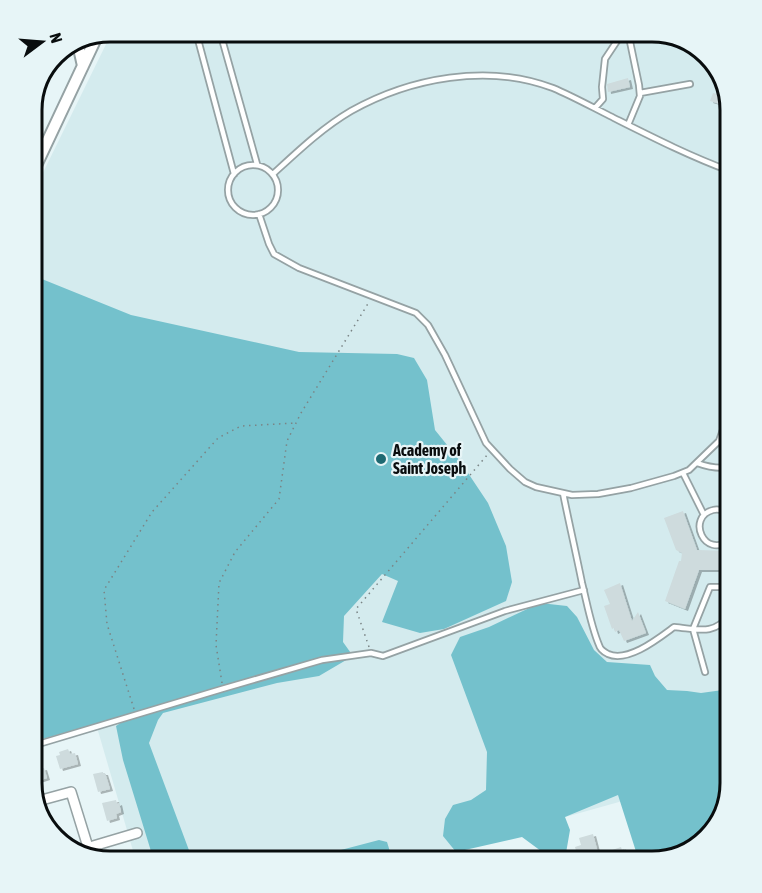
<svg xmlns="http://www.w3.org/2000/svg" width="762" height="893" viewBox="0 0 762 893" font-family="'Asap Condensed',sans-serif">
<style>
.built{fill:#d4ebee}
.forest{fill:#74c1cc}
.building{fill:#cedbdd;filter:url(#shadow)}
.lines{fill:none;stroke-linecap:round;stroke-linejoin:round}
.service-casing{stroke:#95a2a4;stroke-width:8}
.minor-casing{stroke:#95a2a4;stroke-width:12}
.tertiary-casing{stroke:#95a2a4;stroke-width:14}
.path{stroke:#7a8485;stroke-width:1.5;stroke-dasharray:1.5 4.5;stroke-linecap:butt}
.service{stroke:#fff;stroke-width:4.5}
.minor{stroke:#fff;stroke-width:9}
.tertiary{stroke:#fff;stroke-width:10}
.poi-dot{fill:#1e6972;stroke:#e7f5f7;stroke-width:2}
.labels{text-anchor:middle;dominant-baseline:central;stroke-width:4.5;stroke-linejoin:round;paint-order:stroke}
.poi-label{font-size:16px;font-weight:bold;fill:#090d0e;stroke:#e7f5f7;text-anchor:start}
.rim{fill:none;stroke:#090d0e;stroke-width:3}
</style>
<defs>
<filter id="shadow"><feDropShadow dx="3" dy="2" stdDeviation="0" flood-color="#0004"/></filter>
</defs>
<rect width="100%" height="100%" fill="#e7f5f7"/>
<!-- built -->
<path class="built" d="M112 32H657L715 62 730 109V771L408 861H136L96 724 32 750V195Z"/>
<!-- forest -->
<path class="forest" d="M32 275 131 315 299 352 397 354 414 358 427 380 435 430 460 461 488 503 506 546 512 582 506 601 444 629 420 633 382 622 398 581 382 574 344 616 343 642 353 656 319 676 277 683 163 713 158 720 149 743 193 861H154L123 760 116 726 137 712 32 742Z
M540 603 567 606 577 617 594 650 607 662 650 665 655 676 667 690 687 691 701 693 730 689V784L722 818 700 846 653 861H639L618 795 565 817 570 830 566 853 567 861H548L545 854 522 837 456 852 443 836 445 819 453 805 471 800 486 790 487 752 451 655 460 637 489 627Z
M379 840 387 842 391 855 372 861H299Z"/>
<!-- building -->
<path class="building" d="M628 78 630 87 608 92 607 84Z
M721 80 730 107 710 101 713 93 717 94Z
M683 511 697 550 730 551V570H699L685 609 665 601 679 561H681L682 553 676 550 664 518Z
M620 583 632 621 638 612 646 633 624 641 619 630 615 632 614 628 612 629 604 606 610 604 604 590Z
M68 749 70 754 75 753 78 764 60 769 56 756 60 755 59 752Z
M44 768 47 778 32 783V771Z
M103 772V773H105L110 789 98 792 93 774Z
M116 800 117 804 119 803 121 812 116 814 117 818 107 821 102 803Z
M593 834 599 857 613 853 612 850 621 847 622 850 626 849 630 861H583L582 857 578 858 575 847 581 845 579 838Z"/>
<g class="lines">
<defs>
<path id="service" d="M196 32 234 174
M220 32 257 164
M628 32 639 85 640 96 628 125
M640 93 690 84
M595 108 603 99 602 87 605 59 623 32
M228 190a25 25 0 1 1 50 0a25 25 0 1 1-50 0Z
M273 174C297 152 322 128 351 111 410 78 488 63 553 88 572 96 592 107 610 116 650 136 689 156 730 171
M259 214 269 244 274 254 299 268 416 313 428 325 445 355 486 443 510 469 525 482 536 487 572 495 598 494 631 488 674 476 689 470 719 441 730 410
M697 463C708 467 718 469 730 467
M683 473 704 515
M563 493C569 523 576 553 582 583 587 603 591 626 599 645 600 649 604 652 608 654 628 663 659 638 674 627 698 629 713 636 730 615
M730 515C725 511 720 508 713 510 686 517 704 560 730 540
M705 672 693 629 710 587H730
M32 746 222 689 322 660 371 653 383 656 505 611 584 590"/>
<path id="minor" d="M38 801 71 792 88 847
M73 852 137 833"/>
<path id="tertiary" d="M78 44 83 66
M32 174 97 36"/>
</defs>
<!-- service casing -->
<use href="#service" class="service-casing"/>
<!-- minor casing -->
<use href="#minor" class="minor-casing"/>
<!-- tertiary casing -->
<use href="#tertiary" class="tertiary-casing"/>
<!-- path -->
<path class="path" d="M369 647 356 609 488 454
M222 683 216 645 219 583 235 552 279 499 287 441 301 413 369 302
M134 709 107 624 104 590 152 512 218 438 241 426 295 423"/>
<!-- service -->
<use href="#service" class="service"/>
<!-- minor -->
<use href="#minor" class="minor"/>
<!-- tertiary -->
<use href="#tertiary" class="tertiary"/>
</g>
<!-- markers -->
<circle class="poi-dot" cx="381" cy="459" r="6"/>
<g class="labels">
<!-- poi labels -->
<g class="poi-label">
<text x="393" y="450">Academy of<tspan x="393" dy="18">Saint Joseph</tspan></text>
</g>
</g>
<!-- crop -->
<path d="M0 0H762V893H0ZM110 42H652A68 68 0 0 1 720 110V783A68 68 0 0 1 652 851H110A68 68 0 0 1 42 783V110A68 68 0 0 1 110 42Z" fill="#e7f5f7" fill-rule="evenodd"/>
<path class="rim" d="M110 42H652A68 68 0 0 1 720 110V783A68 68 0 0 1 652 851H110A68 68 0 0 1 42 783V110A68 68 0 0 1 110 42Z"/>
<!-- north arrow -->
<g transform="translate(42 42) rotate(74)" stroke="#e7f5f7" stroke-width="4.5" paint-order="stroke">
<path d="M0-4.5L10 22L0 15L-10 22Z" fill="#090d0e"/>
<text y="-9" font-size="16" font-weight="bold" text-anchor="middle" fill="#090d0e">N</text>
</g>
</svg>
